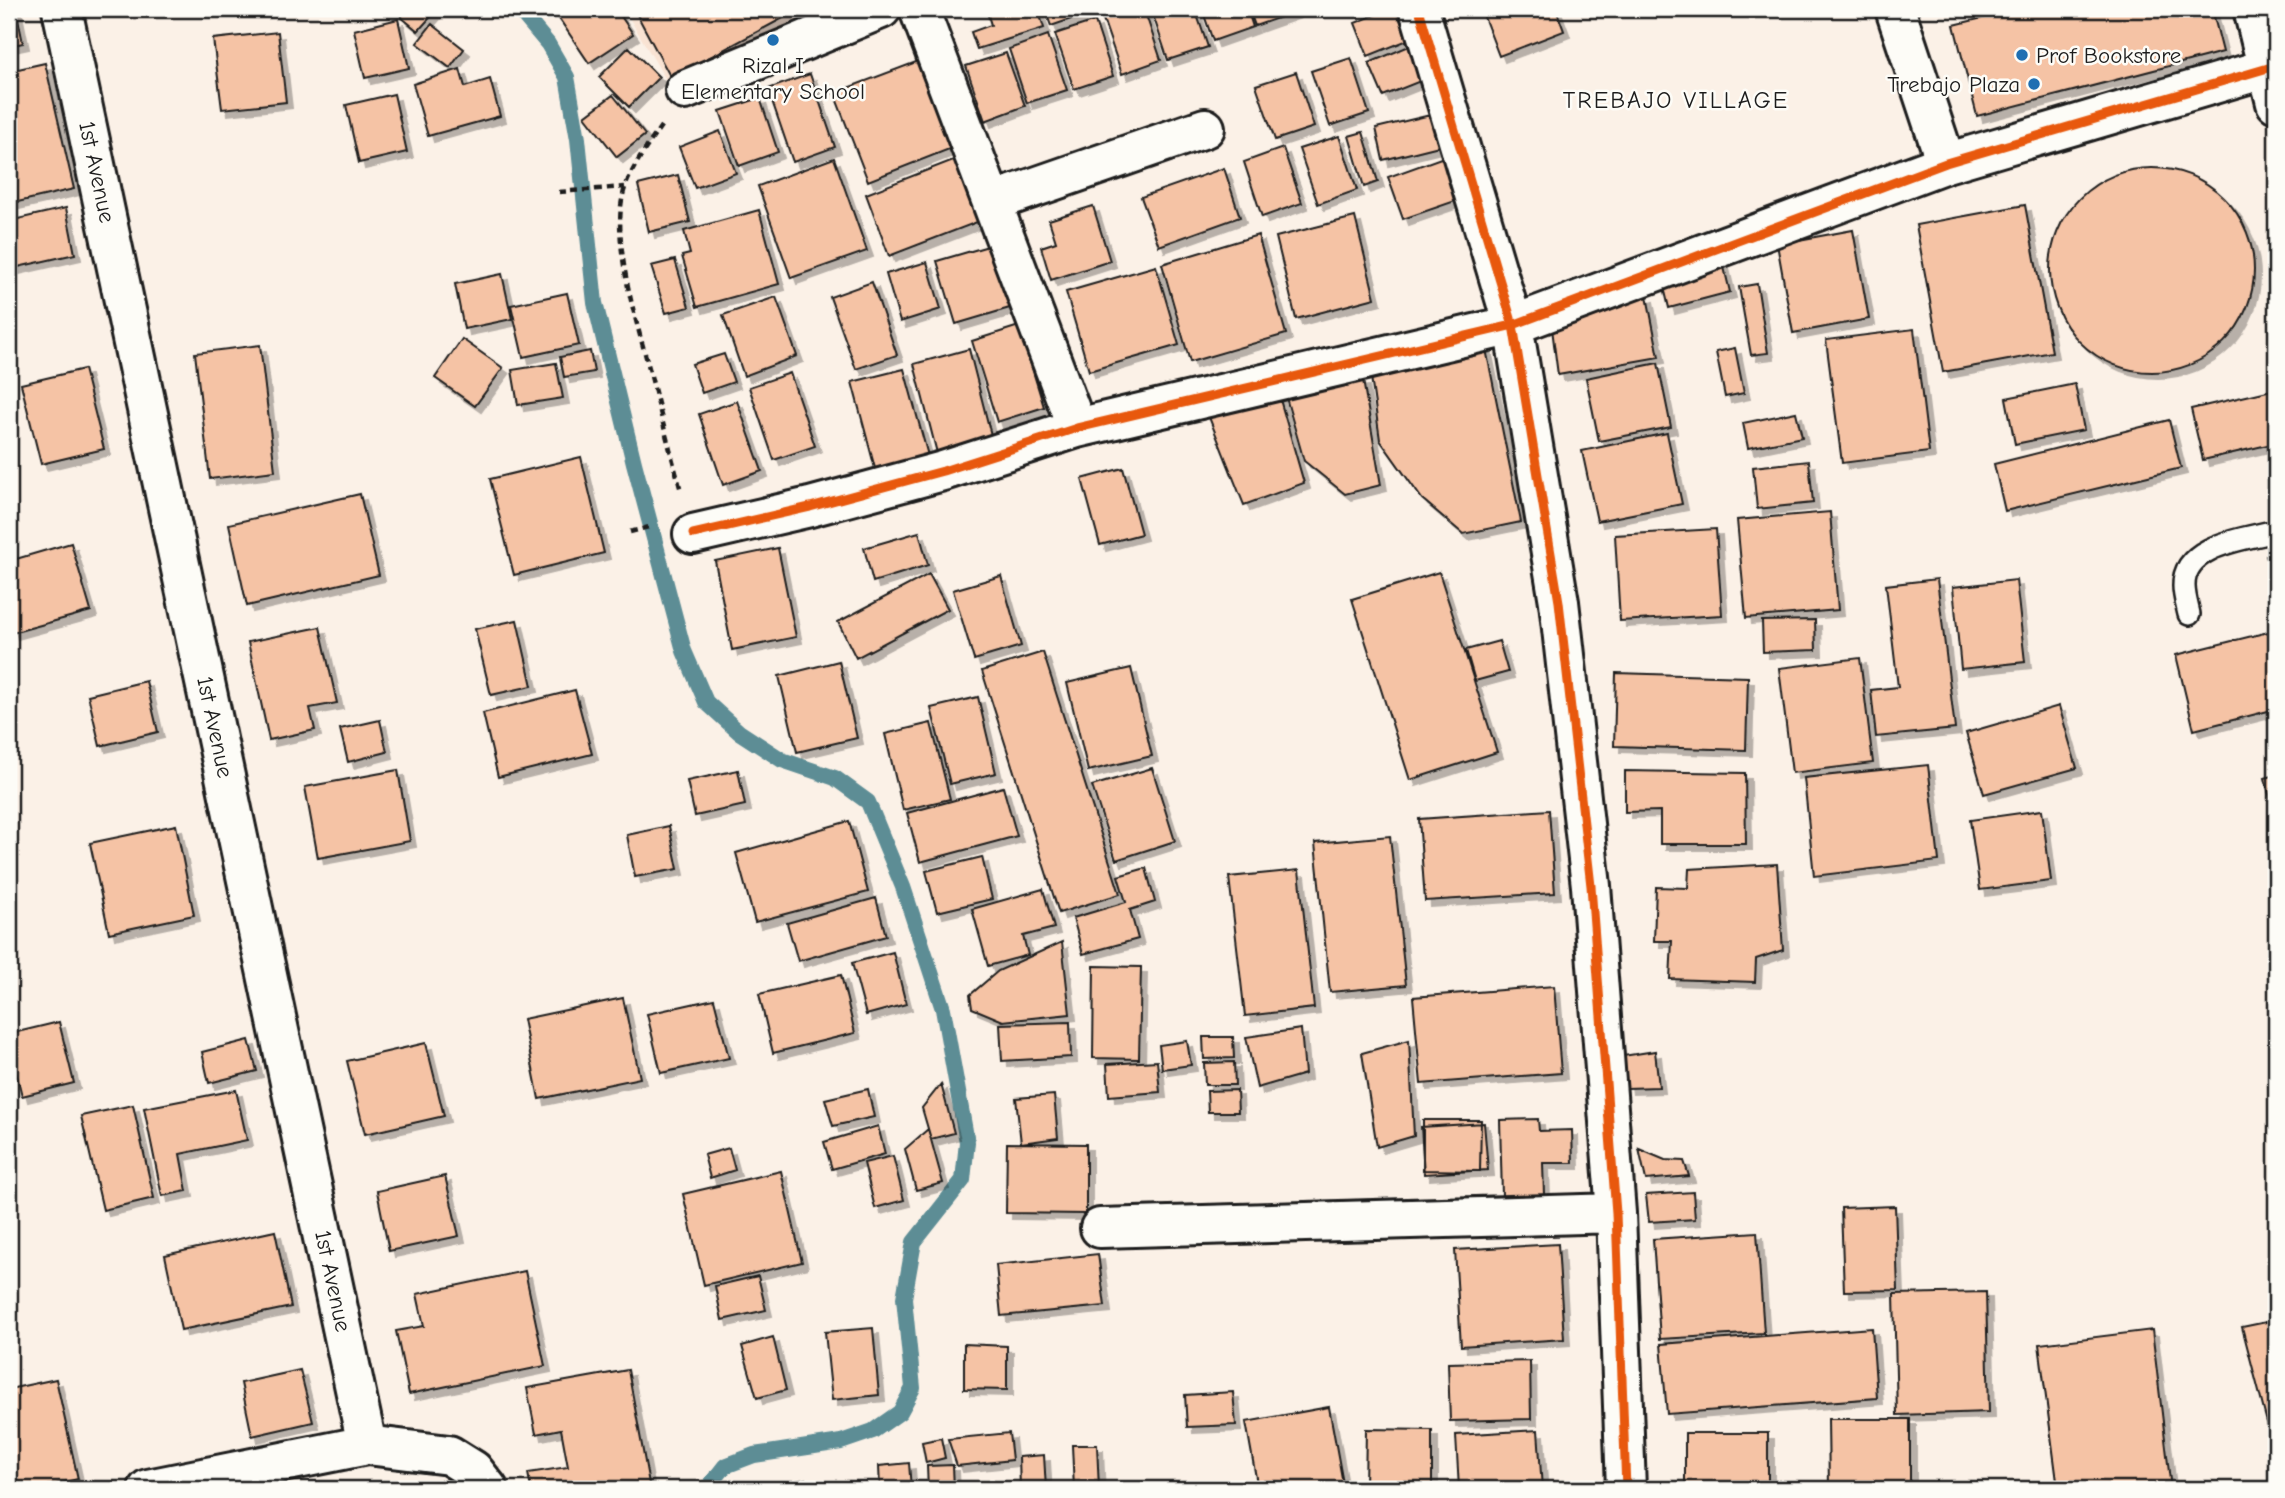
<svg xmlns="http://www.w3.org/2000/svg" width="2285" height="1498" viewBox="0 0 2285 1498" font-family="'Comic Neue',sans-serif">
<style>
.built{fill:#f9e3d3}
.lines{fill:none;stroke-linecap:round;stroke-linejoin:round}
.stream{stroke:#5d8d95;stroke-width:16}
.building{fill:#f5c3a5;stroke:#1c1c1c;stroke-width:2;filter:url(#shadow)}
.lane-casing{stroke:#1c1c1c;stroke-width:26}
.street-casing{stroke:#1c1c1c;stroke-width:44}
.secondary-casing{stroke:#1c1c1c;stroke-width:44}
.path{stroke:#1c1c1c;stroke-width:4.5;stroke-dasharray:7 5;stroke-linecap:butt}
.lane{stroke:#fdfcf7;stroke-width:21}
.street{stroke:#fdfcf7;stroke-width:38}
.secondary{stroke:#fdfcf7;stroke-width:38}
.cycleway-casing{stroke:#fdfcf7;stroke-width:13}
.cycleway{stroke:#e8590c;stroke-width:9}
.poi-dot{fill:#1f6fb2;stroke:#fdfcf7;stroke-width:2.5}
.labels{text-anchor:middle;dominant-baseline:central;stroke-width:5;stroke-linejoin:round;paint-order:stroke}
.poi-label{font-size:23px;fill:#1c1c1c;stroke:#fdfcf7;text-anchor:start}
.street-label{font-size:23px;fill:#1c1c1c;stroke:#fdfcf7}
.neighbourhood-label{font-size:24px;letter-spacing:2px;fill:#1c1c1c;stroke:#fdfcf7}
</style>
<defs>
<filter id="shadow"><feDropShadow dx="6" dy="6" stdDeviation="0" flood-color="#0004"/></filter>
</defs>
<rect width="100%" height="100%" fill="#fbf1e7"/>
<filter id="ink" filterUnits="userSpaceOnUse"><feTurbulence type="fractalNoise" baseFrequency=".0143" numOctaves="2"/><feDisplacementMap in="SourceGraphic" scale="14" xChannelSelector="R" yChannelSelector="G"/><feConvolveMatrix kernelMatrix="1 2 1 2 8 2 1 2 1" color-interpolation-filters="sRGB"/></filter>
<g filter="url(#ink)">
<!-- built -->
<path class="built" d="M624 9H850L675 95Z"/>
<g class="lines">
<!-- stream -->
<path class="stream" d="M513 9 522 13 548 44 567 77 578 139 595 303 634 463 684 651 706 702 739 732 782 760 835 778 868 802 903 887 943 1009 967 1142 963 1180 914 1242 904 1298 913 1388 900 1412 873 1431 841 1442 754 1455 725 1466 707 1489"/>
</g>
<!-- building -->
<path class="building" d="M9 9H16L23 43 9 46Z
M408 9H433L436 11 418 31 401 17Z
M564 9H616L633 34 589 63 556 14Z
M634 9H800L671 78Z
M986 9H1038L1044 28 977 49 971 32 991 25Z
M1045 9H1100L1051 26Z
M1134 9H1144L1161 60 1122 74 1103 19Z
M1151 9H1195L1208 47 1168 60Z
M1202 9H1247L1253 27 1213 41Z
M1249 9H1294L1295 12 1255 26Z
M1389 9H1396L1408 40 1368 56 1355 23Z
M1481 9H1556L1564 31 1499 56Z
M2019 9H2212L2223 52 1977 116 1954 25Z
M398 19 409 68 365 78 354 30Z
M1095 21 1113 76 1074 89 1055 34Z
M432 24 464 49 450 68 417 43Z
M278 32 286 102 222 109 213 39Z
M1048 35 1067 90 1027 103 1009 49Z
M1409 46 1423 80 1383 96 1369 63Z
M629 47 659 77 629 107 599 77Z
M1006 53 1025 106 985 121 966 66Z
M1351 58 1369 113 1330 126 1311 71Z
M924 59 957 146 868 181 834 93Z
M45 63 74 189 9 204V71Z
M460 69 465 87 490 79 500 116 428 136 413 84Z
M1296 72 1314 127 1275 140 1256 85Z
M810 74 835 147 793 162 768 89Z
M394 94 407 152 359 163 346 105Z
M613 95 645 135 617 157 585 116Z
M760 98 778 152 739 166 720 111Z
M1443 112 1451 143 1383 160 1376 128Z
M720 131 736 173 695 188 679 147Z
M1363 132 1378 182 1364 187 1349 136Z
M1339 136 1357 190 1318 204 1299 149Z
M1283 148 1302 203 1262 217 1244 162Z
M1452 154 1467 197 1403 219 1388 177Z
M961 157 985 219 889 256 866 194Z
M834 158 867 251 791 278 758 186Z
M2050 270a102 102 0 1 1 204 0a102 102 0 1 1-204 0Z
M1224 168 1240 217 1159 246 1141 197Z
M678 175 690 222 649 232 638 185Z
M2025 205 2052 352 1943 372 1916 225Z
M1093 206 1110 261 1051 280 1041 247 1056 242 1049 220Z
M66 208 75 254 9 269V221Z
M759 210 779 284 697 307 682 256 690 254 684 231Z
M1355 217 1375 298 1296 319 1276 237Z
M1853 230 1869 319 1793 333 1777 244Z
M1258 235 1286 334 1190 362 1162 264Z
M995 244 1013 307 956 324 937 261Z
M675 260 689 307 666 313 651 266Z
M927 262 941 309 900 322 886 274Z
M1723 263 1730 292 1669 308 1662 279Z
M1156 266 1179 345 1089 371 1066 292Z
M502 274 512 319 464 329 455 284Z
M872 282 897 355 856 369 830 297Z
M1757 284 1768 353 1751 355 1739 287Z
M567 293 579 345 523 357 511 305Z
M1647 296 1659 357 1558 375 1551 321Z
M776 297 797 356 744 376 723 315Z
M1019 326 1044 407 997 422 972 341Z
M1914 329 1929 452 1842 463 1826 340Z
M462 339 503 368 475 406 435 378Z
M1485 344 1521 522 1463 534 1422 499 1380 440 1371 377Z
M260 345 275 471 210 479 195 353Z
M1735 348 1744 393 1725 397 1716 352Z
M969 349 993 443 938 457 914 364Z
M590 351 594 372 564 377 560 357Z
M724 354 734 382 702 393 692 364Z
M556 363 563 398 518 405 512 370Z
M1658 363 1671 427 1599 441 1586 378Z
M84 369 104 449 41 464 21 384Z
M904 369 930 463 877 476 852 382Z
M790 373 815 446 774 460 749 387Z
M1363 380 1381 485 1345 494 1304 461 1283 387Z
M2075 384 2084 430 2015 444 2006 398Z
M1277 389 1304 483 1244 505 1207 412Z
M2276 389V443L2203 460 2191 409Z
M737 401 762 471 723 485 699 414Z
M1796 412 1802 437 1748 448 1743 423Z
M2169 420 2181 468 2005 511 1994 464Z
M1667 433 1682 504 1597 521 1582 451Z
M581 457 604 553 514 575 490 479Z
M1809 461 1813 503 1757 509 1753 467Z
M1123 468 1141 534 1100 545 1082 479Z
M360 494 379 575 247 606 229 524Z
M1830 512 1838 610 1746 618 1737 520Z
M1716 529 1722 615 1620 621 1615 535Z
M919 532 928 565 873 582 864 548Z
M71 543 91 611 12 633 9 621V561Z
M778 548 796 637 732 650 715 561Z
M2276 553V588L2266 556Z
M1439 572 1497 752 1410 780 1352 599Z
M929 574 948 609 856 658 838 622Z
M1001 576 1021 646 974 660 953 590Z
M1937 579 1955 729 1876 737 1871 690 1898 687 1886 585Z
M2016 580 2025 662 1961 669 1953 587Z
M517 620 532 686 491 695 475 629Z
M1815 620 1816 650 1763 652 1762 621Z
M320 627 337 703 310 708 315 730 269 740 248 642Z
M2276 630V709L2194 730 2176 655Z
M1499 641 1508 672 1475 681 1466 650Z
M1043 652 1120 894 1059 913 982 671Z
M1860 658 1873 763 1792 773 1779 668Z
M839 661 857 738 797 752 779 676Z
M1131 668 1152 756 1088 771 1067 683Z
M1616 673 1748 677 1746 750 1614 746Z
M146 681 158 732 100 746 88 695Z
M575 690 592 754 498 777 483 713Z
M978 697 996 773 950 784 931 708Z
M2059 706 2077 768 1984 794 1966 733Z
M380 720 387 752 348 762 340 729Z
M931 723 950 799 903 810 885 734Z
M1928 765 1939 861 1814 876 1804 778Z
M1152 768 1175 841 1116 860 1092 786Z
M398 770 410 841 318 858 305 787Z
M738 770 745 805 695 816 687 781Z
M1625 771 1745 773 1746 844H1660V811L1625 812Z
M2276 775V823L2265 778Z
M1003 787 1017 836 920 862 907 813Z
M1549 810 1555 893 1425 901 1419 819Z
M2042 810 2051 881 1980 890 1970 820Z
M849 821 868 892 755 922 736 853Z
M176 825 194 915 109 933 90 843Z
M669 826 678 869 635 877 627 835Z
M1390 836 1406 985 1330 992 1315 843Z
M982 857 992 899 937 912 926 871Z
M1777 864 1783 950 1756 959 1755 982 1670 979 1672 941H1654L1656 887 1688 888 1689 869Z
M1146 868 1155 902 1130 910 1138 939 1083 954 1073 918 1126 902 1118 876Z
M1299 870 1314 1008 1245 1016 1229 877Z
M1043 889 1054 928 1023 936 1028 955 988 966 972 909Z
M876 898 886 936 798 961 787 923Z
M1062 942 1070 1014 1003 1021 972 1008 970 995 998 971Z
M893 952 906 1004 866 1015 852 963Z
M1094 966 1141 967 1139 1059 1093 1058Z
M841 975 855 1033 773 1053 759 994Z
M1554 986 1561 1073 1421 1084 1413 997Z
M623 998 640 1078 539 1099 523 1019Z
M714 999 729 1058 661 1073 647 1014Z
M59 1022 74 1083 22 1096 9 1044V1034Z
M1070 1022 1071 1057 1002 1061 1000 1024Z
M1301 1029 1305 1074 1257 1088 1246 1037Z
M1203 1037H1233L1234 1058 1204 1059Z
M249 1040 257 1071 209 1083 202 1052Z
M1409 1040 1414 1136 1377 1147 1362 1053Z
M1187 1041 1191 1065 1162 1069 1159 1045Z
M426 1043 444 1116 365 1134 347 1061Z
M1655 1051 1659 1087 1627 1088 1623 1056Z
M1157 1061 1160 1092 1109 1096 1107 1064Z
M1234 1062 1235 1085H1205L1204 1063Z
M941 1084 954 1133 931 1139 922 1108Z
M868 1089 874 1117 833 1126 825 1099Z
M236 1090 247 1140 180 1154 187 1191 162 1196 144 1108Z
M1237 1090 1238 1112H1208L1207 1091Z
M1054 1095 1058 1138 1021 1143 1016 1098Z
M133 1105 154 1198 103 1210 81 1116Z
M1538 1119 1539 1131 1572 1130 1573 1163H1543L1544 1195 1502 1196 1500 1120Z
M1423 1120H1481L1480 1171 1423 1170Z
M1484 1123 1488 1170 1424 1174 1421 1127Z
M878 1126 885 1154 832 1169 824 1142Z
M928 1129 943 1183 916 1190 905 1149Z
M1007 1143 1086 1144V1214L1006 1213Z
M729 1148 735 1170 710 1178 704 1155Z
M1639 1149 1665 1160 1684 1161 1689 1176 1646 1180Z
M893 1156 904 1200 875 1208 864 1163Z
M781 1171 802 1262 704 1285 683 1194Z
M445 1176 459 1236 389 1251 377 1191Z
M1693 1192 1695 1219 1649 1222 1646 1195Z
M1895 1206 1898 1290 1844 1291 1841 1208Z
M275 1231 291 1307 181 1330 165 1255Z
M1757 1232 1764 1333 1660 1339 1653 1239Z
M1558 1244 1564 1339 1461 1346 1455 1250Z
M1098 1254 1105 1306 1001 1316 996 1265Z
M525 1271 545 1366 409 1394 396 1331 424 1326 417 1294Z
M758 1276 766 1310 722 1320 715 1286Z
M1986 1292 1989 1412 1897 1415 1894 1294Z
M2276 1320V1432L2270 1434 2242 1327Z
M873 1328 879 1395 832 1400 825 1332Z
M1872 1328 1877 1398 1667 1414 1661 1344Z
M2152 1330 2171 1489H2058L2039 1344Z
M773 1337 786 1390 757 1398 742 1346Z
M964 1344 1007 1346V1390L964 1389Z
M1530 1361 1531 1419 1450 1421 1448 1363Z
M300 1370 313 1422 252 1436 241 1383Z
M628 1370 650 1489H531L528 1473 568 1467 561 1429 536 1434 527 1388Z
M56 1379 78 1479 34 1489H9V1389Z
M1233 1392 1236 1425 1187 1427 1185 1395Z
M1329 1407 1344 1489H1258L1246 1422Z
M1828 1419H1910V1489H1829Z
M1366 1429 1432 1430V1489H1365Z
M1538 1430 1542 1489H1459L1456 1435Z
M1009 1433 1012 1460 957 1466 948 1439Z
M1685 1433H1768V1489H1685Z
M941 1438 945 1458 926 1463 922 1442Z
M1072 1445H1097L1099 1489H1074Z
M1044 1455 1046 1489H1020L1019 1457Z
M909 1463 911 1489H880L879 1466Z
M953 1465 954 1489H928L927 1466Z
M805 1479 807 1489H763V1488Z"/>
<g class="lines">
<defs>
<path id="lane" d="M2189 614C2187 605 2184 595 2184 586 2183 544 2246 539 2276 531"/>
<path id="street" d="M62 9 367 1445
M919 9 1077 428
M1419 9 1513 325 1559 602 1591 886 1616 1213 1626 1489
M1895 9 1946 163
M685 90 881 9
M992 202 1205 128
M693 534 810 507 943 471 1077 428 1513 325 1946 163 2268 68
M1100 1228 1616 1213
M148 1489 367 1445 449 1455 473 1470 488 1489"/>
<path id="secondary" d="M2253 9 2276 103"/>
</defs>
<!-- lane casing -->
<use href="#lane" class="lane-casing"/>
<!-- street casing -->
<use href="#street" class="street-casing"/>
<!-- secondary casing -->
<use href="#secondary" class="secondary-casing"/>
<!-- path -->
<path class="path" d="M661 126C649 144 634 164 626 185 608 232 636 320 649 368 659 409 670 450 681 491
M559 192 625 187
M630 532 649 527"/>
<!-- lane -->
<use href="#lane" class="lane"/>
<!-- street -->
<use href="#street" class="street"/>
<!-- secondary -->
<use href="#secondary" class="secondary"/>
<defs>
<path id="cycleway" d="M1419 9 1513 325 1559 602 1591 886 1616 1213 1626 1489
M693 534 810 507 943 471 1077 428 1513 325 1946 163 2268 68"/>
</defs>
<!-- cycleway casing -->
<use href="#cycleway" class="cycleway-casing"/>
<!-- cycleway -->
<use href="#cycleway" class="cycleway"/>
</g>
</g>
<!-- markers -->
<g class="poi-dot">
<circle cx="773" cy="40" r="7"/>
<circle cx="2022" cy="55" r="7"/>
<circle cx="2034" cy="84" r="7"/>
</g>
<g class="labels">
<!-- poi labels -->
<g class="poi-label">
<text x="2036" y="55">Prof Bookstore</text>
<text x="773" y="65" text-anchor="middle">Rizal I<tspan x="773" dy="26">Elementary School</tspan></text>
<text x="2020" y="84" text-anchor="end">Trebajo Plaza</text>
</g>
<!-- street labels -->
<g class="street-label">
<text transform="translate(97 172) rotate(78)">1st Avenue</text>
<text transform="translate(215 727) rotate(78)">1st Avenue</text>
<text transform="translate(333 1281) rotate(78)">1st Avenue</text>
</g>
<!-- neighbourhood labels -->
<g class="neighbourhood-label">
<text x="1676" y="100">TREBAJO VILLAGE</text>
</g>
</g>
<!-- margin -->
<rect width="2285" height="1498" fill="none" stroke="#fdfcf7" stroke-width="35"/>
<rect x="18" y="18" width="2250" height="1463" fill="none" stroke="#1c1c1c" stroke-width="2.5" filter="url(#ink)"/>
</svg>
